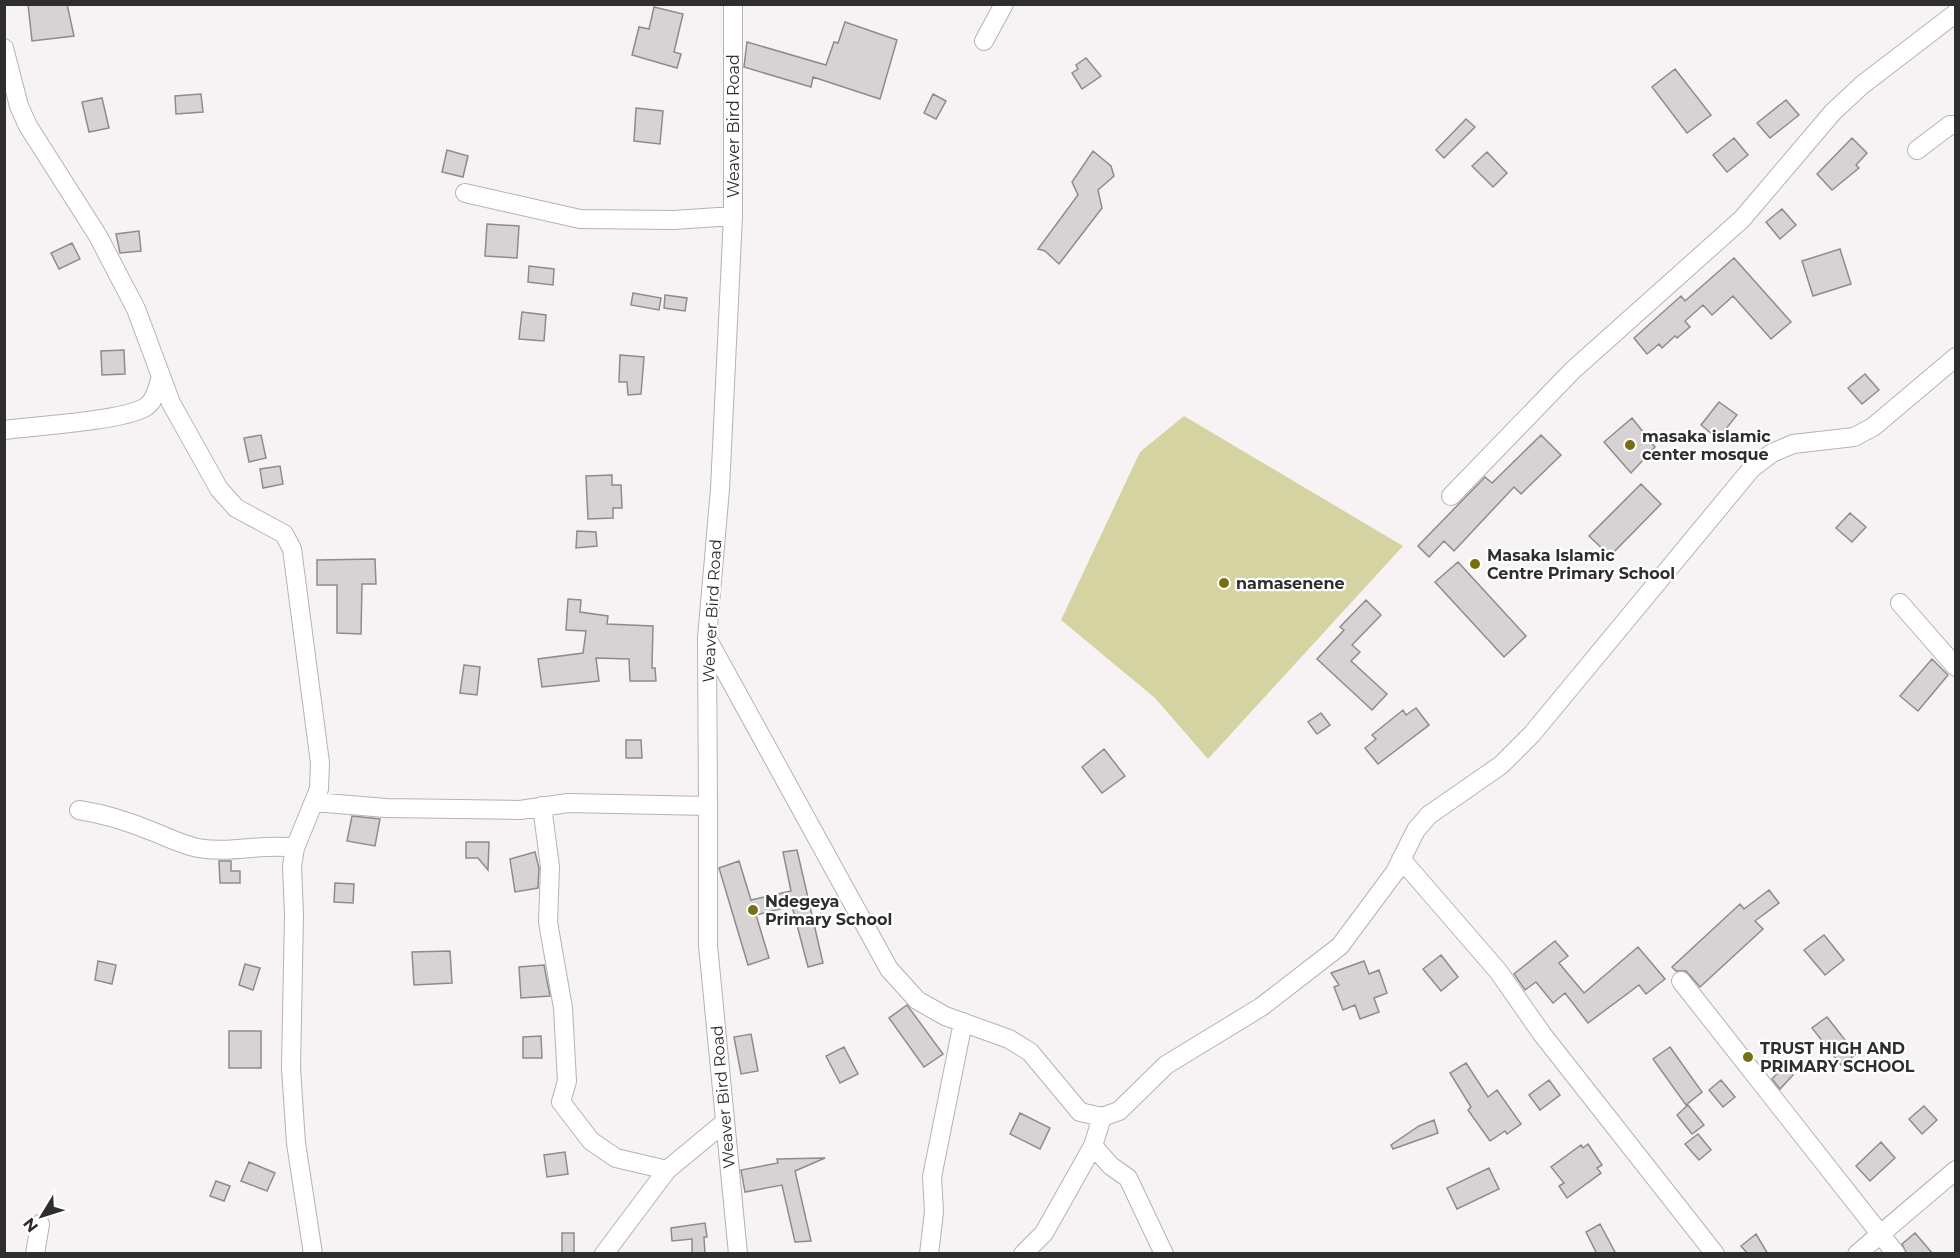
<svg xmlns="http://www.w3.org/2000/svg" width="1960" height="1258" viewBox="0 0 1960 1258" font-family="Montserrat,sans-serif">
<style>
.green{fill:#d5d3a2}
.building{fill:#d7d3d5;stroke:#8f8b8d;stroke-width:1.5}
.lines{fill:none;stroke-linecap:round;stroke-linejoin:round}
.minor-casing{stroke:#b6b2b4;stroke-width:20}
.minor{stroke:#fff;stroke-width:18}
.poi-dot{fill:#767011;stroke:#fff;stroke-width:2}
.labels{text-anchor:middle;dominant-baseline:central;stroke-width:4.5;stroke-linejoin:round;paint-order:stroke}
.street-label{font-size:16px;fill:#2f2e2e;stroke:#fff}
.poi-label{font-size:16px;font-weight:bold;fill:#2f2e2e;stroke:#fff;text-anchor:start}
</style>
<rect width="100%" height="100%" fill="#f7f3f5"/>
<!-- green -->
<path class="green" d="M1184 416 1403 546 1208 759 1155 698 1061 620 1140 452Z"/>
<!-- building -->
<path class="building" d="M28 4H67L74 36 32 41Z
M654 7 683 14 674 52 681 54 677 68 632 55 639 27 649 29Z
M845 22 897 40 880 99 813 77 811 87 744 67 747 42 826 65 834 42 838 43Z
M1086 58 1101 76 1082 89 1072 73 1078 69 1076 65Z
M1675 69 1711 115 1687 133 1652 87Z
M201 94 203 112 176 114 175 96Z
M933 94 946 101 936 119 924 113Z
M102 98 109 128 89 132 82 102Z
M1786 100 1799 115 1770 138 1757 123Z
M636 108 663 111 660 144 634 141Z
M1466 119 1475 127 1444 158 1436 150Z
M1734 138 1748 155 1727 172 1713 155Z
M1852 138 1867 153 1856 165 1859 168 1832 190 1817 174Z
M447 150 468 156 463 177 442 172Z
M1093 151 1111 166 1114 176 1098 190 1102 208 1059 264 1045 251 1038 249 1078 195 1072 182Z
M1487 152 1507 173 1493 187 1472 166Z
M1782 209 1796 225 1780 239 1766 222Z
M487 224 519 226 517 258 485 256Z
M139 231 141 251 120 253 116 234Z
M72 243 80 259 59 269 51 253Z
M1840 249 1851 284 1813 296 1802 261Z
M1734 258 1791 322 1771 339 1733 296 1712 315 1703 305 1685 321 1690 327 1677 338 1675 336 1662 348 1659 344 1647 354 1634 338 1681 296 1685 301Z
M529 266 554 269 553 285 528 282Z
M633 293 661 298 659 310 631 305Z
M665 295 687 298 685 311 664 308Z
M522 312 546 315 544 341 519 339Z
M124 350 125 374 102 375 101 351Z
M620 355 644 357 641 394 628 395 627 382H619Z
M1865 374 1879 390 1862 404 1848 388Z
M1719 402 1737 415 1718 439 1701 425Z
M1632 418 1655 447 1631 473 1604 442Z
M261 435 266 458 249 462 244 438Z
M1541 435 1561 455 1521 494 1514 487 1454 551 1444 541 1429 557 1418 546 1485 477 1492 483Z
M280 466 283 484 263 488 260 469Z
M612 475V485H621L622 508H613V518L588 519 586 476Z
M1641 484 1661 504 1610 556 1589 536Z
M1850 513 1866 527 1852 542 1836 528Z
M577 531 596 532 597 546 576 548Z
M375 559 376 584H362L361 634 337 633V585H317V560Z
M1458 562 1526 636 1504 657 1435 582Z
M568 599 581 600 580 612 608 616 607 624 653 626 652 668H655L656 681H630L629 659 596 658 599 681 542 687 538 659 583 653 586 631 566 630Z
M1366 600 1381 615 1352 645 1360 652 1351 661 1387 694 1372 710 1317 659 1344 630 1340 627Z
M1932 659 1948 675 1918 711 1900 696Z
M464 665 480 667 477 695 460 693Z
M1416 708 1429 725 1378 764 1365 748 1376 739 1372 735 1403 710 1406 715Z
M1321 713 1330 725 1317 734 1308 722Z
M626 740H641L642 758H626Z
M1104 749 1125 776 1102 793 1082 767Z
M352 816 380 819 375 846 347 841Z
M466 842H489L488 870 478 858H466Z
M797 850 823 963 808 967 792 906 756 915 769 958 748 965 719 868 739 861 751 900 791 891 783 852Z
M535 852 539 868 538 888 515 892 510 859Z
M219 861H231V871H240V883H220Z
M335 883 354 884 353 903 334 902Z
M1769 890 1779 903 1755 921 1763 929 1700 987 1686 971H1676L1672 967 1740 904 1744 909Z
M1824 935 1844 960 1825 975 1804 950Z
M1555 941 1568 956 1559 963 1584 993 1638 947 1665 979 1646 994 1639 985 1588 1023 1565 993 1553 1003 1536 982 1525 990 1514 974Z
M450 951 452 983 414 985 412 952Z
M1441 955 1458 977 1441 991 1423 969Z
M98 961 116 965 112 984 95 980Z
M1364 961 1369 974 1379 970 1387 993 1374 998 1379 1012 1360 1019 1355 1005 1343 1010 1334 987 1339 985 1331 973Z
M245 964 260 968 253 990 239 985Z
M544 965 550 996 521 998 519 967Z
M907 1005 943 1054 924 1067 889 1018Z
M1827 1017 1856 1054 1841 1065 1812 1028Z
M229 1031H261V1068H229Z
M751 1034 758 1071 741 1074 734 1037Z
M541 1036 542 1058H523V1037Z
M844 1047 858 1074 840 1083 826 1056Z
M1670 1047 1702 1092 1686 1105 1653 1059Z
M1466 1063 1488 1097 1497 1090 1521 1124 1507 1134 1505 1131 1490 1141 1468 1110 1471 1107 1450 1073Z
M1784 1066 1793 1075 1780 1089 1772 1079Z
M1549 1080 1560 1095 1540 1110 1529 1095Z
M1721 1080 1735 1097 1723 1107 1709 1090Z
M1688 1105 1704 1125 1692 1134 1677 1115Z
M1924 1106 1937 1120 1922 1134 1909 1119Z
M1020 1113 1050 1128 1040 1149 1010 1134Z
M1434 1120 1438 1133 1393 1149 1391 1145 1419 1126Z
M1698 1134 1711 1150 1699 1160 1685 1144Z
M1881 1142 1895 1158 1870 1181 1856 1166Z
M1588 1144 1602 1165 1597 1168 1601 1173 1567 1198 1559 1186 1564 1183 1551 1167 1581 1145 1583 1148Z
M565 1152 568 1174 547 1177 544 1155Z
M825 1158 795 1171 811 1241 795 1242 782 1185 745 1192 741 1170 778 1163 777 1159Z
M249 1162 275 1173 267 1191 241 1181Z
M1489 1168 1499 1189 1457 1209 1447 1188Z
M216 1181 230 1186 224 1201 210 1196Z
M705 1223 707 1237H704L705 1254H692V1239L672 1241 671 1228Z
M1600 1224 1616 1254H1597L1586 1232Z
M562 1233H574V1253H562Z
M1915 1233 1933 1254H1907L1902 1244Z
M1756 1234 1768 1254H1748L1741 1246Z"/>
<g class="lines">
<defs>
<path id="minor" d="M733 4V216L720 489 707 638 708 806V945L738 1254
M984 41 1004 4
M4 48 19 106 28 126 98 236 136 309 171 403 219 489 236 508 284 534 292 549 320 763 319 789 295 848 292 866 294 915 291 1068 296 1143 313 1254
M1917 150 1950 125H1956
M465 193 580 219 674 220 733 216
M4 430C36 426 119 421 144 408 155 402 158 387 161 376
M1451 496 1573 370 1742 219 1833 112 1862 85 1956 13
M1900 603 1956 667
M707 638 889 969 917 1000 945 1016 1009 1039 1030 1052 1080 1112 1102 1117 1119 1111 1166 1065 1261 1007 1340 946 1395 872 1416 830 1429 815 1501 765 1532 734 1752 468 1772 453 1793 444 1854 437 1873 427 1956 357
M314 802 386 808 520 810 568 803 708 806
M542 806 550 867 548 922 563 1008 567 1081 561 1102 591 1141 616 1158 667 1170
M79 810C105 814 130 822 154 832 169 838 183 845 198 848 230 854 263 843 295 848
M1401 859 1498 971 1542 1034 1715 1254
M1681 981 1896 1254
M1093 1146 1111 1166 1128 1178 1164 1254
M35 1254 40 1224
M604 1254 667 1170 725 1122
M929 1254 934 1212 932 1177 963 1022
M1023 1254 1044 1233 1093 1146 1102 1117
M1857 1254 1956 1170"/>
</defs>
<!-- minor casing -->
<use href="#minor" class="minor-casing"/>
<!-- minor -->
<use href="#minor" class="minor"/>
</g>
<!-- markers -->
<g class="poi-dot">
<circle cx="1630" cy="445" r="6"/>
<circle cx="1475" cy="564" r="6"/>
<circle cx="1224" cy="583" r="6"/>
<circle cx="753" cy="910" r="6"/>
<circle cx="1748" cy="1057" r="6"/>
</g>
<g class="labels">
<!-- street labels -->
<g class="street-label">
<text transform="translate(733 126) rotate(-90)">Weaver Bird Road</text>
<text transform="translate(712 611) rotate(-87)">Weaver Bird Road</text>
<text transform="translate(723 1097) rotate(-95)">Weaver Bird Road</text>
</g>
<!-- poi labels -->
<g class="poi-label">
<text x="1642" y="436">masaka islamic<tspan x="1642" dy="18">center mosque</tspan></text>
<text x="1487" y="555">Masaka Islamic<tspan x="1487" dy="18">Centre Primary School</tspan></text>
<text x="1236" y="583">namasenene</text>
<text x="765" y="901">Ndegeya<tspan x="765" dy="18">Primary School</tspan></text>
<text x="1760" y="1048">TRUST HIGH AND<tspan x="1760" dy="18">PRIMARY SCHOOL</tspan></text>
</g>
</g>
<!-- border -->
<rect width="1960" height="1258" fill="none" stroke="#2f2e2e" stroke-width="12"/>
<!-- north arrow -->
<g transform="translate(42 1216) rotate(232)" stroke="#ffffff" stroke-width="4.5" paint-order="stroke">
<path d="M0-4.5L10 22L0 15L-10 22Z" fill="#2f2e2e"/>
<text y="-9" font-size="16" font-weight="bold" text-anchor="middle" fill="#2f2e2e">N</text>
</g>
</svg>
